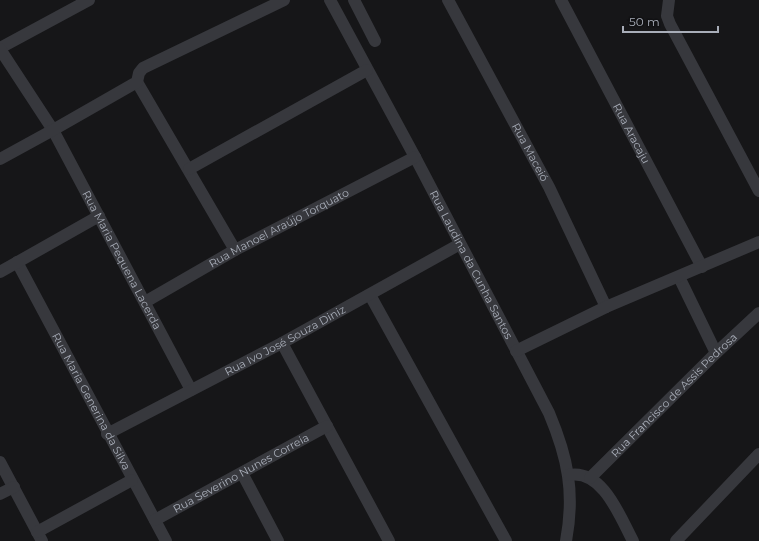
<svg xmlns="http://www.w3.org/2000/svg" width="759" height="541" viewBox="0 0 759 541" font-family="Montserrat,sans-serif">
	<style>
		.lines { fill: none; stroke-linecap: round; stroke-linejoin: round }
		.minor { stroke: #37383d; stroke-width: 12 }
		.labels { text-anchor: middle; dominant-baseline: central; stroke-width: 4; stroke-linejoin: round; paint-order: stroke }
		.street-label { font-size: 11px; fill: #a8adb8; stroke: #111113 }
	</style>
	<rect width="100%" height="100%" fill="#161618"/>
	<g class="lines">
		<!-- minor -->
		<g class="minor">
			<path id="s1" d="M330 0 415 157 549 413C568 458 575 493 566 541"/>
			<path d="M354 0 375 41"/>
			<path id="s2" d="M448 0 549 187 606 307"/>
			<path id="s3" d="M561 0 702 267"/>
			<path d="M669 0 667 16 670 24 759 191"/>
			<path d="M0 48 89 0"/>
			<path id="s4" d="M0 49 53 130 191 390"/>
			<path d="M137 82 235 250"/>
			<path d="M0 159 53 130 137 82 139 73 143 68 284 0"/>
			<path d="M189 169 367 70"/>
			<path id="s5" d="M17 262 166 541"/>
			<path d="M0 272 99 216"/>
			<path d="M679 277 716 353"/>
			<path d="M370 295 506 541"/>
			<path id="s6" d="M145 302 235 250 415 157"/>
			<path d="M282 343 389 541"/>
			<path d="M516 351 606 307 759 242"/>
			<path id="s7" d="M107 434 282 343 460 244"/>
			<path d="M0 462 42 541"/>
			<path d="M242 473 278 541"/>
			<path d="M569 475C603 469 620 517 633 541"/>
			<path id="s8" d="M590 478 716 353 759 313"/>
			<path d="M0 494 14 487"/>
			<path id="s9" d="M155 520 327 426"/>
			<path d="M37 532 132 480"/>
			<path d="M676 541 759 454"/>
		</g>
	</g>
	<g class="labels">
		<!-- street labels -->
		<g class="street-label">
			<text stroke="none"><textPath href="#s3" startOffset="151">Rua Aracaju</textPath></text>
			<text stroke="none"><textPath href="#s2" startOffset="173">Rua Maceió</textPath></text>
			<text stroke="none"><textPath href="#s6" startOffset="153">Rua Manoel Araújo Torquato</textPath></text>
			<text stroke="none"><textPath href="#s4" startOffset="244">Rua Maria Pequena Lacerda</textPath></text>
			<text stroke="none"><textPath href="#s1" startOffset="300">Rua Laudina da Cunha Santos</textPath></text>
			<text stroke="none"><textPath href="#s7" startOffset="201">Rua Ivo José Souza Diniz</textPath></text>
			<text stroke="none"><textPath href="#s8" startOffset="118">Rua Francisco de Assis Pedrosa</textPath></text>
			<text stroke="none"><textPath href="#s5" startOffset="158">Rua Maria Generina da Silva</textPath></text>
			<text stroke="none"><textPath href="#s9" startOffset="98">Rua Severino Nunes Correia</textPath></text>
		</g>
	</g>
	<!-- scale -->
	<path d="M623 26v6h95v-6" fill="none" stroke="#a8adb8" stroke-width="2"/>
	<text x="629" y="26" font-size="12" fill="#a8adb8" stroke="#111113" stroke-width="3" paint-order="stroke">50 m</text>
</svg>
